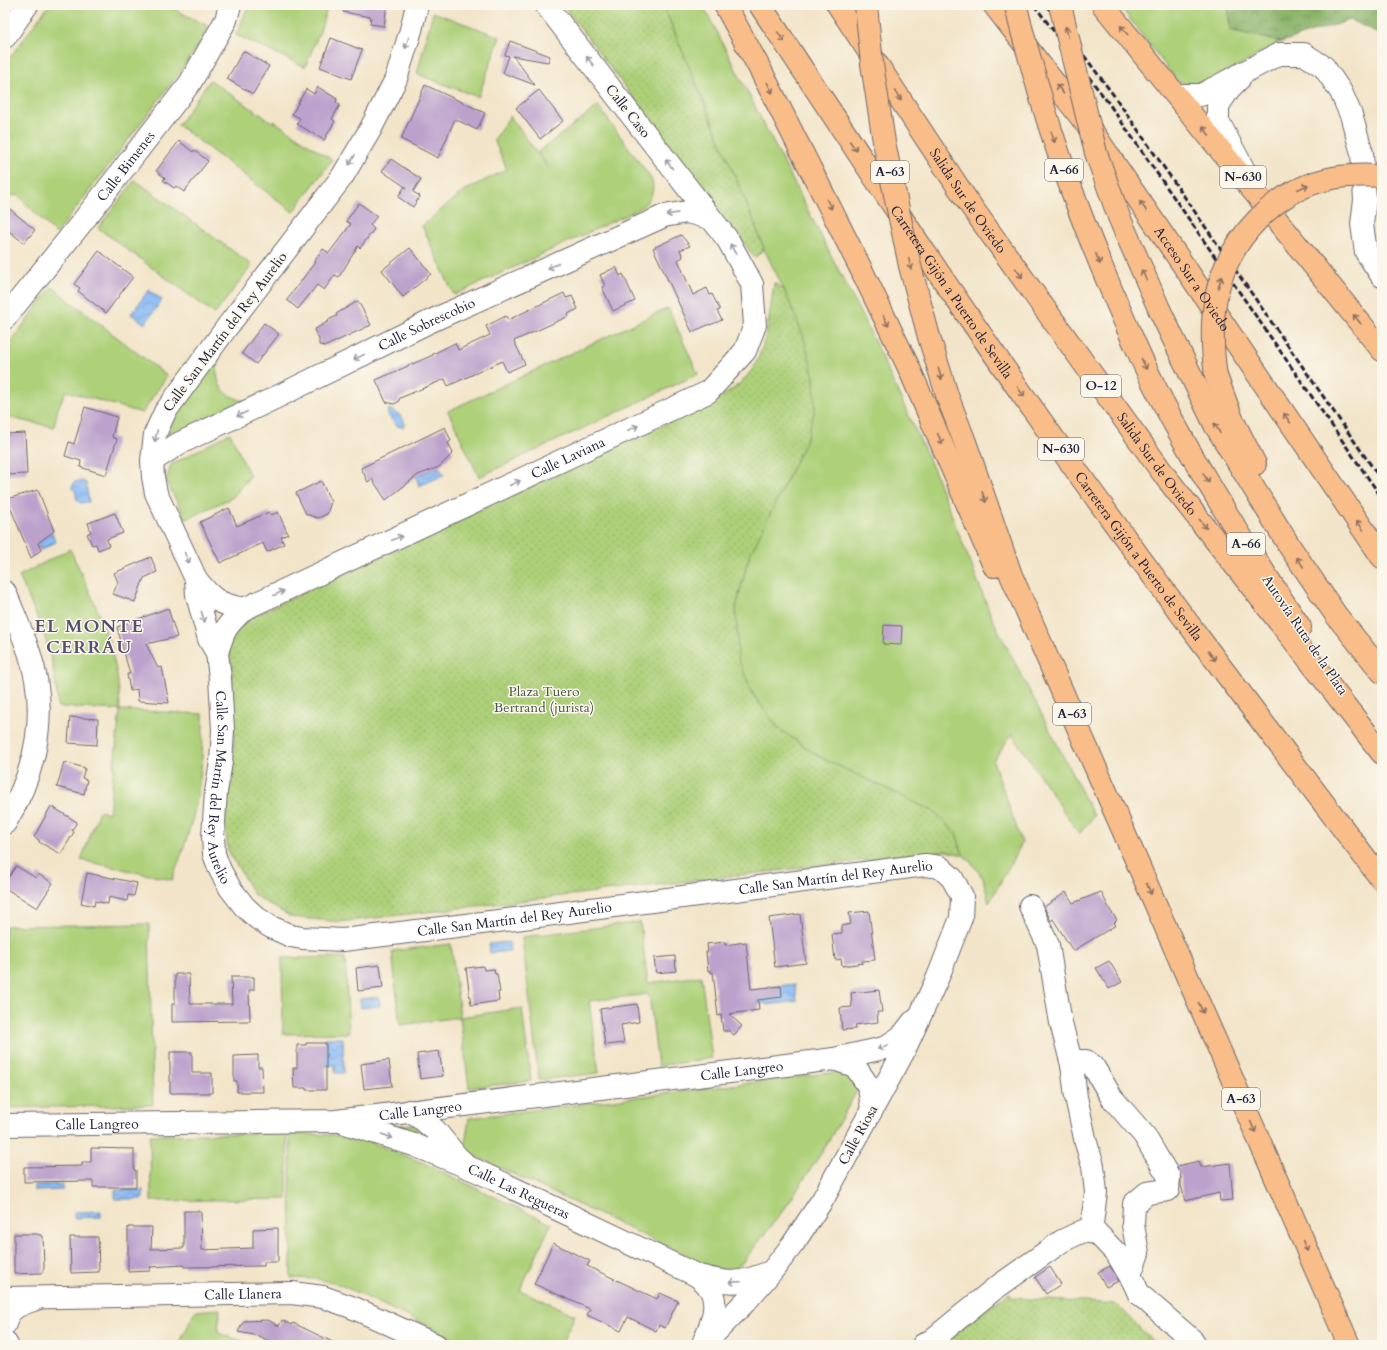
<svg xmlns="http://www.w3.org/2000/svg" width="1387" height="1350" viewBox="0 0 1387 1350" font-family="Cardo,serif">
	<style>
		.grass { fill: #add079; stroke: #68795a }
		.forest { fill: url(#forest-crowns); stroke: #566a52 }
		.park { fill: url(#park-dots); stroke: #68795a }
		.water { fill: url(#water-waves); stroke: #556e98 }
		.building { fill: #bba1cc }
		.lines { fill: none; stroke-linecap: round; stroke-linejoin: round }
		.minor-casing { stroke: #6b666c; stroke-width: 24 }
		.highway-casing { stroke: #6b666c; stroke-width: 24 }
		.minor { stroke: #fff; stroke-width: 22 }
		.highway { stroke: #f8bd89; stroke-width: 22 }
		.rail { stroke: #22223b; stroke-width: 3; stroke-dasharray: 6 3; stroke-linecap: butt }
		.highway-bridge-casing { stroke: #6b666c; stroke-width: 24; stroke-linecap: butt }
		.highway-bridge { stroke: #f8bd89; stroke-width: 22 }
		.oneway { stroke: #8d7062 }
		.oneway2 { stroke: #9c9ca7 }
		.labels { text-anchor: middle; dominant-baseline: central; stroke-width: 3; stroke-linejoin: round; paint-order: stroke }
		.shield { fill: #fbf7ec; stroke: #636270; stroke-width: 1 }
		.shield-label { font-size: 13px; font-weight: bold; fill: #22223b }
		.street-label { font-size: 14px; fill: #22223b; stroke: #fbf7ec }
		.park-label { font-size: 14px; fill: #4c564e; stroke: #fbf7ec }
		.district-label { font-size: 18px; font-weight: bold; letter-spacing: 1px; fill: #584e6e; stroke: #fbf7ec }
	</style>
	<defs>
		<pattern id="forest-crowns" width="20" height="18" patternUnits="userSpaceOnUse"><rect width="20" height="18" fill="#8ab269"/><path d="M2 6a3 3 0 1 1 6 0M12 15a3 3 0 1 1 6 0" fill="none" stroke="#709058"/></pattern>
		<pattern id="park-dots" width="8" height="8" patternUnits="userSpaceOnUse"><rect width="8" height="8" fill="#add079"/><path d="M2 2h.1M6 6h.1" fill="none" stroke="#95b26a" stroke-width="1.8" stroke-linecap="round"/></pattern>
		<pattern id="water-waves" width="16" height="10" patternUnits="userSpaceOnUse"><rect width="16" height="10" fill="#88baf5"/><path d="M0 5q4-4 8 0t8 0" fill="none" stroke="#6f97c8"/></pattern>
	</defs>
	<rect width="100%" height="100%" fill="#fbf7ec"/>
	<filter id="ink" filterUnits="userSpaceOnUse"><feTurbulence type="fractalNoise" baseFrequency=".025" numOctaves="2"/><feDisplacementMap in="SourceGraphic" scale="8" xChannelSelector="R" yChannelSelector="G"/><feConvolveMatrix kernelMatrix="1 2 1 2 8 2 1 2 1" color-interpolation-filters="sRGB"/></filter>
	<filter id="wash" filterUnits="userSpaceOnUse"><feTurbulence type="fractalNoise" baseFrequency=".012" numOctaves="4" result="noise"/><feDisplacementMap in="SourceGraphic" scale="16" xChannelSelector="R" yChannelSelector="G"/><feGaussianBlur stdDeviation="0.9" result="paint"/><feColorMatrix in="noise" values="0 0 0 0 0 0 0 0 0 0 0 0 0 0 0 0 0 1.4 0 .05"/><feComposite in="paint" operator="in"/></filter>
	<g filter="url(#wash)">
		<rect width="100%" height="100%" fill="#f2e4c8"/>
		<!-- grass -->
		<path class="grass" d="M49 5H165L208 26 203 38 180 72 56 234 18 195 5 197V64Z
			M249 5H328L320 31 305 67 236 35Z
			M663 5H703L867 326 934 470 992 618 1094 816 1079 834 1012 734 993 761 1022 843 989 903 983 878 971 862 963 855 956 833 933 811 820 757 779 729 754 696 737 659 736 608 748 559 765 522 784 289 764 249 753 219Z
			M1119 5H1228L1230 30 1281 42 1204 85 1190 87 1176 79Z
			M433 12 500 37 478 97 417 74Z
			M210 80 273 123 274 121 332 160 293 212 178 125Z
			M598 106 651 178C656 192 650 201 639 209L454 295 422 226 464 191 507 169 494 140 510 116 548 168 538 152Z
			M135 180 252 265 215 314 98 228Z
			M52 287 167 376 142 413 66 391 58 408 54 427 5 417V352L10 343Z
			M668 308 698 374 479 477 448 411Z
			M219 355C214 380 218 395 245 401L170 436 167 431 168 425Z
			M230 433 250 476 233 497 186 519 166 481 171 465Z
			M70 549C95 604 119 648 120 710L203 714C203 744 202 774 196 803 191 830 181 855 172 880L81 860 99 811 109 813 120 710 58 707C57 692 55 678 52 663 46 633 31 604 19 576Z
			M640 922 648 983 701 976 712 1058 658 1066 649 994 589 1001 599 1073 539 1080 522 937Z
			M149 924 153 1105 5 1108V926Z
			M451 944 460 1017 522 1008 531 1081 469 1088 460 1017 400 1025 392 951Z
			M345 957 349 1033 283 1034 282 958Z
			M845 1071 858 1089 824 1149 785 1208 743 1262C734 1270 727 1271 715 1269L464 1151 469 1118Z
			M413 1124 438 1145 383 1127Z
			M287 1133V1199L151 1201 150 1135Z
			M290 1134 333 1135 366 1140 428 1165 551 1224 520 1290 575 1315 561 1345H468L343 1286 318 1279 291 1278Z
			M220 1309 218 1333 253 1345H179L195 1311Z"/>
		<!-- forest -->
		<path class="forest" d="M1228 5H1382V35L1350 20 1281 42 1230 30Z"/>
		<!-- park -->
		<path class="park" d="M563 5H663L753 219 764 249 755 258Z
			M774 283 784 289 803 335 814 377 815 409 807 438 748 559 736 608 738 659 754 696 779 729 820 757 933 811 956 833 963 855 946 851 340 922 291 917 254 895 228 850 225 823 234 743 232 671 228 643 247 619 710 403C723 396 737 388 747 376 767 354 770 311 774 283Z
			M1009 1293 1013 1298 1117 1304 1156 1345H945L943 1344 967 1323Z"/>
		<!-- water -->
		<path class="water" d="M149 290 162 300 145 324 131 314Z
			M389 409C396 412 404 417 405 424L403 427 397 426 387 414 388 410Z
			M439 467 444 475 419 486 416 476Z
			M82 481 86 483 89 502 80 503 77 500 75 490 72 488 74 482Z
			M52 533 56 542 41 550 38 543Z
			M509 942 510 951 490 953 489 944Z
			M795 984 797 1001 767 1005 766 1003 758 1004V1000L770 998 768 987Z
			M379 997 380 1006 361 1008 360 999Z
			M325 1038H343L344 1073H335V1065L326 1066Z
			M63 1184V1190L34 1191V1185Z
			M115 1190H143V1199H115Z
			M101 1211V1217L74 1218V1212Z"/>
		<g id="blocks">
			<!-- building -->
			<path class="building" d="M343 5H387L384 26 370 24 371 17 343 12Z
				M331 38 362 50 351 79 320 67Z
				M510 41 550 56 548 62 513 56 535 85 503 73 509 56 505 55Z
				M243 51 269 66 253 94 227 79Z
				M425 85 485 113 477 130 455 119 438 158 401 139Z
				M318 87 337 99 336 102 340 105 332 119 335 121 324 140 297 124 300 118 292 114 306 89 314 94Z
				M539 90 563 121 540 139 516 108Z
				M179 141 193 152 194 150 208 161 184 192 176 186 174 188 163 180 165 178 156 171Z
				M391 159 421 179 413 192 420 196 413 207 398 197 405 186 407 188 382 171Z
				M359 203 377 216 370 225 374 229 360 248 358 246 339 277 335 275 324 290 317 285 298 309 287 300 315 262H314L323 249 329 253 351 224 346 221Z
				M5 205 35 230 24 243 5 228Z
				M681 235 690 246 680 250 683 257 678 260 693 295 707 288 710 295 712 294 720 310 717 311 722 320 710 325V324L692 332 653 248Z
				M410 248 431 274 403 297 382 270Z
				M99 251 133 277 106 313 78 291 80 288 74 284Z
				M616 267 620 276 623 274 635 301 613 311 602 287 605 286 600 275Z
				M564 293 566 298 572 296 578 309 568 314 569 316 514 341 525 364 507 372 502 361 448 386 445 379 400 398 398 402 394 404 386 402 376 380 433 355V354L455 343 458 350 490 335 486 326 506 316 508 320Z
				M358 301 371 325 326 346 319 345V339L314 330 329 321 328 320 337 316 336 314Z
				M264 323 279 334 256 364 242 353Z
				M85 407 117 417 112 437 117 439 106 475 80 467 81 461 65 456 69 442 74 444Z
				M445 427 451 441 448 443 453 453 439 467 418 475 386 500 372 479 368 482 361 468Z
				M25 433 27 474 5 475V434Z
				M321 481 331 502 327 514 318 518 306 514 296 493Z
				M38 490 54 531 38 543 41 550 31 558 7 499Z
				M229 508 237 526 269 512 271 515 278 512 288 534 281 537 284 544 267 552 263 543 220 563 200 522Z
				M115 513 123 533 107 539 109 546 98 550 96 544 92 545 87 534 91 532 88 523Z
				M151 557 157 572 144 578 135 602 113 594 118 582 114 573Z
				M168 608 177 637 146 644 158 668 162 667 169 703 138 701 137 689 130 691 127 674H130L117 627Z
				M884 625 902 626 901 645 883 644Z
				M70 717 98 719 97 745 68 743Z
				M64 762 85 768 82 778 87 780 84 794 57 787Z
				M51 806 77 822 72 830 74 832 61 854 39 842V840L34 837Z
				M16 866 36 878 38 874 53 883 37 908 5 888V883Z
				M87 873 137 883 134 896 128 895 127 901 109 897 108 904 95 901 94 906 81 903Z
				M1066 892 1073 903 1101 892 1110 910 1117 920 1114 923 1116 925 1073 951 1053 919 1051 921 1044 907Z
				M869 911 875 960 862 961 863 963 842 966 841 959 835 960 832 934 842 933V926L851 924 849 913Z
				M800 914 806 963 775 967 769 918Z
				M725 942V945L746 942 751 989 781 986 782 997 758 1000 759 1010 729 1014 742 1026 734 1035 729 1031H723L721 1015 718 1016 713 972 711 973V970L708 971 706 952H708L707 944Z
				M675 956 676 971 656 973 654 958Z
				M1109 961 1122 982 1109 989 1096 968Z
				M380 965 383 988 358 991 356 968Z
				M483 966 484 970 494 969 495 974H497L500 992H498L499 1001 471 1005 466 968Z
				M175 974H189L190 1004H232L231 977H254V990H249L250 1021 172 1022V1004H175Z
				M879 990 882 1012H877L878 1022 855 1025 856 1029 842 1030 840 1008 852 1007 851 993Z
				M637 1004 639 1022 621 1025 624 1043 605 1045 600 1009Z
				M306 1043H326V1090H306V1088H294L293 1068H297V1045H306Z
				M439 1051 443 1076 420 1079 417 1054Z
				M170 1052H192V1073H212V1093H170Z
				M258 1055V1067H262L263 1092H237V1081H234V1056Z
				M389 1060 392 1086 364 1089 361 1064Z
				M91 1148 134 1149V1170H136V1187H93V1181L24 1182V1167L82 1166V1162H91Z
				M1199 1161 1201 1167 1230 1163 1233 1200 1220 1201 1219 1193 1185 1201 1181 1185V1178L1177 1166Z
				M184 1211H201L202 1250 253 1248V1229L278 1228V1262H264V1266L184 1267V1265L150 1267V1271L128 1272V1227H152L151 1249 184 1248Z
				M14 1234H37L43 1236 44 1268 42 1273 14 1274Z
				M70 1237H98L99 1272 71 1273Z
				M553 1243 590 1261 587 1266 657 1299 660 1293 678 1301 665 1328 659 1325 656 1331 628 1317 621 1331 587 1315 590 1309 534 1284Z
				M1110 1266 1119 1281 1106 1287 1098 1272Z
				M1050 1267 1061 1284 1046 1294 1035 1277Z
				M268 1320 279 1326 282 1320 292 1325 293 1323 339 1345H278L259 1336 238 1332 244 1321Z"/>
		</g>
	</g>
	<g filter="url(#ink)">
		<use href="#blocks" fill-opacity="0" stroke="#6b666c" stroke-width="1"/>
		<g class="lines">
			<defs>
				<g id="minor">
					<path id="s1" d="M417 5 411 30 396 79 370 130 342 177 227 327 165 412 155 434 152 461 153 477 156 493 196 579 197 595 209 639 217 653 220 678 223 730 221 762 216 792 213 836 214 854 220 870 230 888 244 906 257 918 271 927 291 936 302 938 343 940 515 919 925 865 940 867 952 878 962 896 961 918 938 977 903 1053 823 1199 793 1244 772 1271 747 1300 703 1345"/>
					<path d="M5 37 27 5"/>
					<path d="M1239 79 1229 89 1218 106V121L1245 172"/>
					<path d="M1177 95H1201L1279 54H1304L1324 67 1341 92 1351 115 1362 153 1365 200 1362 224 1366 252 1382 276"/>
					<path id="s2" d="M5 318 83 221 190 83 226 20 230 5"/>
					<path id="s3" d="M152 461 178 444 279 396 431 321 664 216 687 212 710 218"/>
					<path d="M196 579C212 600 219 604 244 609"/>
					<path d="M5 592C13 612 22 632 29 652 49 711 37 771 5 823"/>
					<path id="s4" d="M217 653C224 629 226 626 244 609L708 392 745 351 755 325 752 284 728 240 546 5"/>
					<path d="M1030 906 1048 945 1061 1023 1072 1065 1076 1097 1086 1143 1093 1166 1096 1192 1091 1232"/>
					<path d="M834 1059 855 1066 869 1087 872 1110"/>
					<path d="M1072 1065 1078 1061H1086L1093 1066 1112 1098 1144 1135 1169 1177 1168 1190 1147 1193 1134 1204 1133 1225 1138 1253 1130 1275"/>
					<path d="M409 1111 423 1120 435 1130 458 1158 462 1161"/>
					<path id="s5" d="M345 1123 414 1145 477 1171 696 1275C729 1284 738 1285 770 1272"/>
					<path id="s6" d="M5 1125 336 1121 834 1059 884 1048 902 1036 913 1022"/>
					<path d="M696 1275C700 1278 705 1282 708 1286 721 1302 711 1325 704 1341"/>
					<path id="s7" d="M5 1298 292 1293 323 1297 354 1308 436 1345"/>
					<path d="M5 1324C8 1307 22 1304 36 1299"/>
					<path d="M5 1342 7 1345"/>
					<path d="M923 1345 932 1340 993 1290 1062 1241 1083 1231 1097 1233 1117 1254 1133 1281 1139 1294 1191 1339 1195 1345"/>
				</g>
				<g id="highway">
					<path d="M725 5 760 69 861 269 909 368 994 566"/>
					<path id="s8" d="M760 5C860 156 960 308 1066 456 1168 599 1275 739 1382 880"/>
					<path id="s9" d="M838 5 968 202 1165 476 1382 753"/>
					<path id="s10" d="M994 5 1094 134 1382 557"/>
					<path d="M1103 5 1382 350"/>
					<path d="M1160 311 1215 425 1290 547 1336 615 1382 672"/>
					<path d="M1128 329C1137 348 1145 368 1155 387 1197 470 1248 549 1300 627"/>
					<path d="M929 337 948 398 965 442 1011 575 1349 1345"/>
					<path d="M1216 376 1232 419 1255 464"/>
				</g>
			</defs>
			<!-- minor casing -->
			<use href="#minor" class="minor-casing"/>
			<!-- highway casing -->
			<use href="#highway" class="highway-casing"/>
			<!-- minor -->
			<use href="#minor" class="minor"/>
			<!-- highway -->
			<use href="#highway" class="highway"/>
			<!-- rail -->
			<path class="rail" d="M1034 5 1107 101 1382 498
				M1046 5 1115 97 1382 481"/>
			<defs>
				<path id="highway-bridge" d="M866 5 872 64 884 142 910 266 929 337
					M1016 5C1020 27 1027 48 1033 70 1057 159 1091 244 1128 329
					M1060 5 1096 153 1119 217 1160 311
					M1216 376C1212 349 1211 324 1216 297 1228 239 1275 189 1333 178 1349 175 1366 175 1382 176"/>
			</defs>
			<!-- highway-bridge casing -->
			<use href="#highway-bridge" class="highway-bridge-casing"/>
			<!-- highway-bridge -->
			<use href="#highway-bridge" class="highway-bridge"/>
		</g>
		<!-- one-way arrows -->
		<defs><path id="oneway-shaft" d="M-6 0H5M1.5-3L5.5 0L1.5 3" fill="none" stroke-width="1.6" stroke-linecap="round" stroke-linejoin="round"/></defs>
		<g class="oneway">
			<use href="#oneway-shaft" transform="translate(1124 30) rotate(-129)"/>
			<use href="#oneway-shaft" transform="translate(1067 32) rotate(-104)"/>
			<use href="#oneway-shaft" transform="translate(781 37) rotate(56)"/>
			<use href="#oneway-shaft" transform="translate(770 88) rotate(63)"/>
			<use href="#oneway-shaft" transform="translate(1060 89) rotate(-127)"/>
			<use href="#oneway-shaft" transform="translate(898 96) rotate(57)"/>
			<use href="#oneway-shaft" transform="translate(1206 131) rotate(-128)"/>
			<use href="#oneway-shaft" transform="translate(1053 137) rotate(72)"/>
			<use href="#oneway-shaft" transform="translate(853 146) rotate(56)"/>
			<use href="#oneway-shaft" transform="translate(1303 187) rotate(-24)"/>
			<use href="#oneway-shaft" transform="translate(829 204) rotate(63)"/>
			<use href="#oneway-shaft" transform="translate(1143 206) rotate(-124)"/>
			<use href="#oneway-shaft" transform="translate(1098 259) rotate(67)"/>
			<use href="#oneway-shaft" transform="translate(910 264) rotate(77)"/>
			<use href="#oneway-shaft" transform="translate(1019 273) rotate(54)"/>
			<use href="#oneway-shaft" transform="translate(1144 275) rotate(-114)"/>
			<use href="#oneway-shaft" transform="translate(1220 282) rotate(-74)"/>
			<use href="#oneway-shaft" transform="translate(1357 319) rotate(-129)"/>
			<use href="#oneway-shaft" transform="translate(886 321) rotate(64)"/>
			<use href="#oneway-shaft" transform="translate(1144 364) rotate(65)"/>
			<use href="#oneway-shaft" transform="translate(940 374) rotate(73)"/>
			<use href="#oneway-shaft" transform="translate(1021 392) rotate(55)"/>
			<use href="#oneway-shaft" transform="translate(1287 418) rotate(-124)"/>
			<use href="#oneway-shaft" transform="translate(1217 428) rotate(-120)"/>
			<use href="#oneway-shaft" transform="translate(940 439) rotate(67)"/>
			<use href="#oneway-shaft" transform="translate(1206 478) rotate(59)"/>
			<use href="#oneway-shaft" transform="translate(984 497) rotate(71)"/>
			<use href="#oneway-shaft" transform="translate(1203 524) rotate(52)"/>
			<use href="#oneway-shaft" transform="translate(1360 525) rotate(-124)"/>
			<use href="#oneway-shaft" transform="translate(1300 562) rotate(-124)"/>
			<use href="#oneway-shaft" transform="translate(1212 656) rotate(54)"/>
			<use href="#oneway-shaft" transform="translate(1149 889) rotate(66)"/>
			<use href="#oneway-shaft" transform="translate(1201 1008) rotate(66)"/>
			<use href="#oneway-shaft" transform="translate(1253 1127) rotate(66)"/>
			<use href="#oneway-shaft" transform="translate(1305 1246) rotate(66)"/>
		</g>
		<g class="oneway2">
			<use href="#oneway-shaft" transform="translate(407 43) rotate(108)"/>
			<use href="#oneway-shaft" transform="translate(590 61) rotate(-128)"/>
			<use href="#oneway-shaft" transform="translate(352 160) rotate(121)"/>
			<use href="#oneway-shaft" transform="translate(669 164) rotate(-128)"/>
			<use href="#oneway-shaft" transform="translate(672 214) rotate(170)"/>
			<use href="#oneway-shaft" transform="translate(733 249) rotate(-118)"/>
			<use href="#oneway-shaft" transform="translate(553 266) rotate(156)"/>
			<use href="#oneway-shaft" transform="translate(359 357) rotate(154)"/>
			<use href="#oneway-shaft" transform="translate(242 414) rotate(155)"/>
			<use href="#oneway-shaft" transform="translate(633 428) rotate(-25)"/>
			<use href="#oneway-shaft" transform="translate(156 436) rotate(103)"/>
			<use href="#oneway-shaft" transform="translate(515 483) rotate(-25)"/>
			<use href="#oneway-shaft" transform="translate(397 538) rotate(-25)"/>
			<use href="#oneway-shaft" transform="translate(187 558) rotate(66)"/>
			<use href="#oneway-shaft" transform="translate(279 593) rotate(-25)"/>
			<use href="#oneway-shaft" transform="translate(203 617) rotate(74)"/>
			<use href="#oneway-shaft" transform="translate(883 1047) rotate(158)"/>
			<use href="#oneway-shaft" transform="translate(387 1136) rotate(19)"/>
			<use href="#oneway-shaft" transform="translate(735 1282) rotate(178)"/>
		</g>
	</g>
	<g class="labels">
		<!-- shield labels -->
		<g class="shield">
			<rect x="1045" y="159" width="38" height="22" rx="3"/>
			<rect x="871" y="161" width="38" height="22" rx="3"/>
			<rect x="1220" y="166" width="46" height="22" rx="3"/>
			<rect x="1081" y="375" width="40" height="22" rx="3"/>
			<rect x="1038" y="438" width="46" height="22" rx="3"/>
			<rect x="1227" y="533" width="38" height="22" rx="3"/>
			<rect x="1053" y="703" width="38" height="22" rx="3"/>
			<rect x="1222" y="1088" width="38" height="22" rx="3"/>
		</g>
		<g class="shield-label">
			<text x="1064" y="170">A-66</text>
			<text x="890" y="172">A-63</text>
			<text x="1243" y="177">N-630</text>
			<text x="1101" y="386">O-12</text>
			<text x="1061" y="449">N-630</text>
			<text x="1246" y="544">A-66</text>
			<text x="1072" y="714">A-63</text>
			<text x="1241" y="1099">A-63</text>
		</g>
		<!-- street labels -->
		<g class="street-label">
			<text transform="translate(628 111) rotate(52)">Calle Caso</text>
			<text stroke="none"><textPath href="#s2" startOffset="194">Calle Bimenes</textPath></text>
			<text stroke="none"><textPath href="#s9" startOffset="235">Salida Sur de Oviedo</textPath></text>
			<text stroke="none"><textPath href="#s10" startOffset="338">Acceso Sur a Oviedo</textPath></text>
			<text stroke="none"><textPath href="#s8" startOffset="345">Carretera Gijón a Puerto de Sevilla</textPath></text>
			<text stroke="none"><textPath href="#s3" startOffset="307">Calle Sobrescobio</textPath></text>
			<text transform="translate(225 332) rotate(-53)">Calle San Martín del Rey Aurelio</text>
			<text stroke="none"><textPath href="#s4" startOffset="410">Calle Laviana</textPath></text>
			<text stroke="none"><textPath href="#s9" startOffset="559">Salida Sur de Oviedo</textPath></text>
			<text stroke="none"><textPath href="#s8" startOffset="669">Carretera Gijón a Puerto de Sevilla</textPath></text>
			<text transform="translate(1305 635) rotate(56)">Autovía Ruta de la Plata</text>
			<text stroke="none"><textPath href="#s1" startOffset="875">Calle San Martín del Rey Aurelio</textPath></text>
			<text stroke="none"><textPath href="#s1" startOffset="1607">Calle San Martín del Rey Aurelio</textPath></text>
			<text stroke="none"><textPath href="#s1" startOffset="1283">Calle San Martín del Rey Aurelio</textPath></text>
			<text stroke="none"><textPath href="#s6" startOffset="740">Calle Langreo</textPath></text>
			<text stroke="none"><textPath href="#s6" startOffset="416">Calle Langreo</textPath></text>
			<text stroke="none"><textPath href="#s6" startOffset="92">Calle Langreo</textPath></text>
			<text transform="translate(858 1135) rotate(-61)">Calle Riosa</text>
			<text stroke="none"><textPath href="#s5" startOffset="187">Calle Las Regueras</textPath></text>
			<text stroke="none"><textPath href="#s7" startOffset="238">Calle Llanera</textPath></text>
		</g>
		<!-- park labels -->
		<g class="park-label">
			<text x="544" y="691">Plaza Tuero<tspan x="544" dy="16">Bertrand (jurista)</tspan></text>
		</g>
		<!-- district labels -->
		<g class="district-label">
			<text x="89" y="626">EL MONTE<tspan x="89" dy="21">CERRÁU</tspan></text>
		</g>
	</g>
	<!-- margin -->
	<rect width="1387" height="1350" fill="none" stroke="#fbf7ec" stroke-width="20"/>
</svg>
